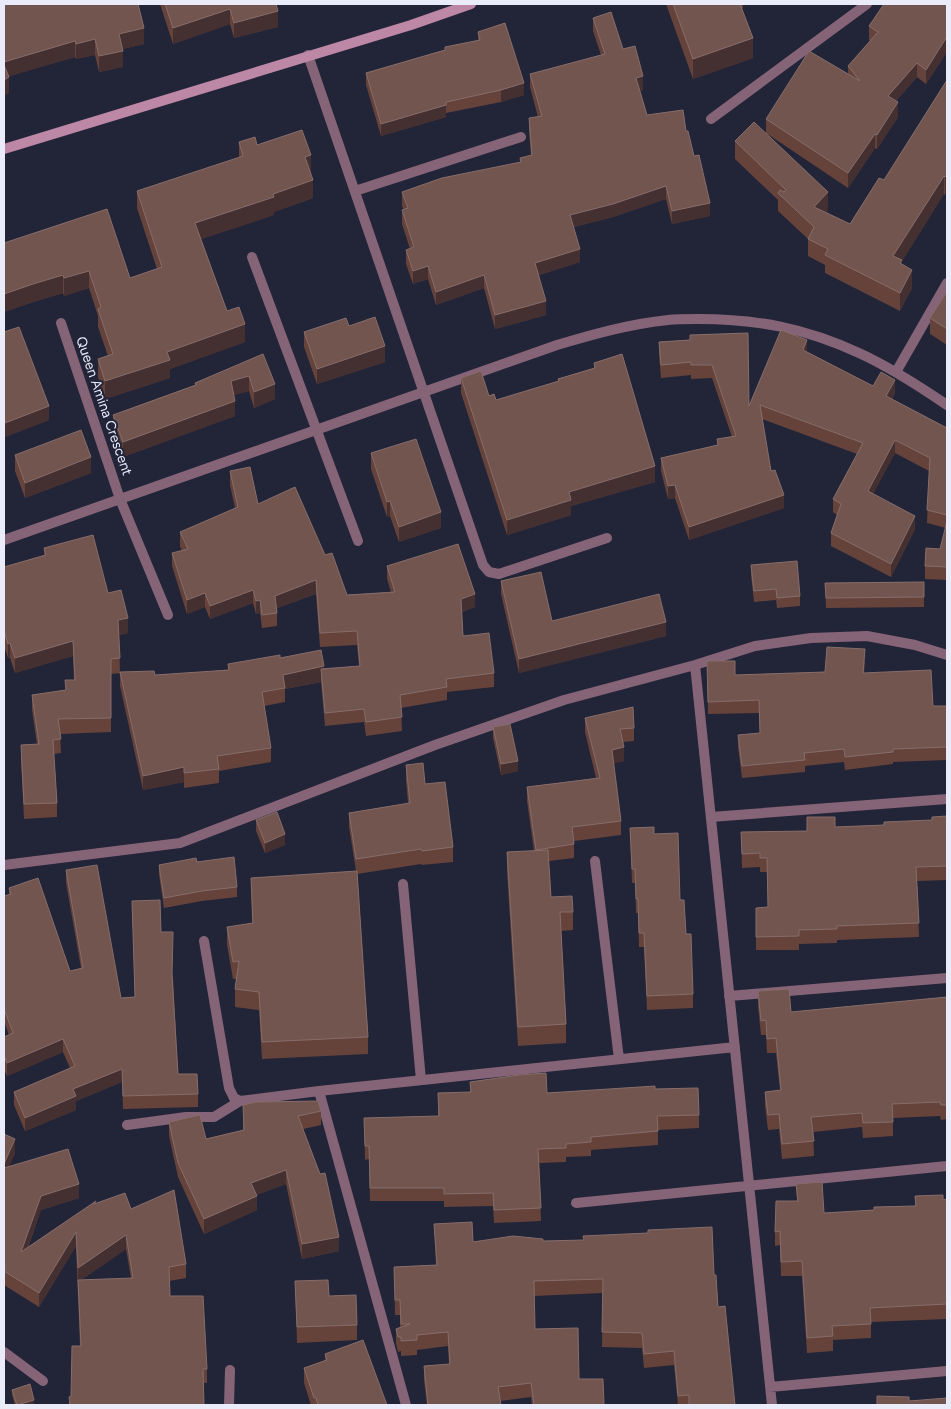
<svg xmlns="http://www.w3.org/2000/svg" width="951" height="1409" viewBox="0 0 951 1409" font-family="Figtree,sans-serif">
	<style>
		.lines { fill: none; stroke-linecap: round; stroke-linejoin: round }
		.street { stroke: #866477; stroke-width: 10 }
		.secondary { stroke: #bd87a6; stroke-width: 10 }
		.wall { fill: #65433b; fill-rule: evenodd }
		.shaded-wall { fill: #442f31 }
		.building { fill: #735550; stroke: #866d6a }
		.labels { text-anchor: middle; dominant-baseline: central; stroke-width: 4; stroke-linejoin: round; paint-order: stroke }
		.street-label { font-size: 14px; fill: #eaecfa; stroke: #222438 }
	</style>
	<rect width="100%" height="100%" fill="#222438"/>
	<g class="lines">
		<!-- street -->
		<path class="street" d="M308 55 483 565 489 572 499 574 607 538
			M711 119 867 4
			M355 191 521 137
			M252 257 358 541
			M61 323 120 499 168 615
			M896 372 947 283
			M4 540 557 345C594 334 630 324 668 320 677 319 688 319 698 319 757 319 805 328 859 353 890 367 919 386 947 405
			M695 665 772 1405
			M711 817 947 799
			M595 861 619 1059
			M4 865 180 843 435 745 564 700 695 665 755 646 811 638 867 636 915 645 947 655
			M403 884 421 1080
			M204 941 229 1088 234 1098 240 1101 319 1091 735 1047
			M729 996 947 978
			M319 1091 406 1405
			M127 1125 186 1117H214L240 1101
			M576 1203 947 1166
			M4 1352 43 1381
			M770 1387 947 1371
			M229 1405 230 1370"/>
		<!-- secondary -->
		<path class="secondary" d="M4 149 411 25 471 4"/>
	</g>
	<!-- wall -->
	<path class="wall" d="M4 4 144 44 122 49 123 67 99 72 95 55 76 59 75 57 9 76V93Z
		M160 4H276L278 27 234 38 230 24 173 44Z
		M666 4H743V8H742L753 58 693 79Z
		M593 18 623 49 643 90 640 91 647 115 686 131 694 156 710 216 672 224 666 199 613 217 574 227 580 262 539 275 546 315 495 329 484 288 436 305 428 279 413 284 406 264V250L410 249 402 224V210H404L402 206V192L520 162V158L531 156 529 131V118L538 117 530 87V74L601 55 593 31Z
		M869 26 943 58 926 84 917 77 896 101 898 117 877 149 875 148 848 188 766 133V119L848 74V66L870 41 869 40Z
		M478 32 524 95 501 102 446 113V117L381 136 366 85V73L445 50V47L478 41Z
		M947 80 945 195 944 194 902 261V264L912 288 900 311 825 273V265L808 256V239L778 211V200L735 159V141L828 210 826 212 850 224 884 180Z
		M239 142 257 145 311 173 313 198 274 212V215L201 239 227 311 245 342 170 369V378L105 399 98 377V359L108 356 98 327V316L89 288 64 296 63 293 33 302 4 312V243L130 278 157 269 137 208V191L239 158Z
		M947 294V345L930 334V318Z
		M349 326 385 362 317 384 304 347V332Z
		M4 332 49 420 5 437 4 433Z
		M690 340 749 406 807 352 873 386 895 393 892 399 947 428V580L925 579V566L940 549 946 528 927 523 929 471 895 453 873 494 915 529 891 577 831 546V533L837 515 833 512V499L857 454 762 419 771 471 784 508 689 540 675 498 668 499 661 471V458L717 445V439L732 437 712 378 691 379V375L661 378 659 355V342Z
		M263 354 275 399 254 408 249 391 234 395 235 416 123 457 113 430V415L195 385V383Z
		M947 355V374L946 373V357Z
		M594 363 655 482 571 506V515L507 535 461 393V378L496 400 558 381V379L594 368Z
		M371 453 441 528 399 542 390 516 387 517 371 469Z
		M15 455 91 473 25 498 15 471Z
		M230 471 258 504 325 555 347 595 391 592 387 579V566L475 607 462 612 463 636 494 673V687L447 692V700L401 708 402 731 366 736 364 722 325 726 321 682 285 689V702L264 706 271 748V762L219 771V783L184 788V782L143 790 120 686V672L155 675 228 670V664L280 658 324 669 359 666 357 645 320 647 316 594 277 608V626L262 628 260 613 256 614 253 603 210 619 205 607 187 614 172 566V553L182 551 180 546V532L235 508 230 485Z
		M44 548 108 593 128 633 119 635 120 673 111 674V732L60 734 61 753 54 754 57 803V817L24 819 21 760V745L37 744 32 710V695L65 690 74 680 73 656 15 673 10 658H8L4 646V567L44 555Z
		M751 565 800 596V606L777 608 776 600 754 602 751 575Z
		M501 581 552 621 666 636 519 673 501 594Z
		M924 582V607L826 608 825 583Z
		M707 661 735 675 825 672 865 661 864 673 933 706H947V760L893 762V764L845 770 844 762 805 766V772L742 778 738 747V735L760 733 759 713 708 714Z
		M585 718 634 728V741L623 742 624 761 613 763 621 821V835L574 841V858L549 861 551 897 573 912V930L561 931 566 1024V1043L518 1046 507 871V852L534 851 527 801V787L596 778 585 732Z
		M493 727 518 771 501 775 493 738Z
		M406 765 425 784 453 847V862L422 865 421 864 357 874 368 1037V1054L262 1059 259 1010 235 1007V989L236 979H233L227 945V927L252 924 251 878 356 871 349 827V813L408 803 406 780Z
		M947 816V880L917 881 919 937 837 940V943L799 944V950H756V908L768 907 767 872H760V867L742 868 741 832 807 831 835 827 884 825 932 820Z
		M256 820 285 845 265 853 256 831Z
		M630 828 654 834 680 900 693 994V1008L647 1010 644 947H639L638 913H636L635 883H632Z
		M197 862 237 887V897L202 901 164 908 159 875V865Z
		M66 870 121 998 135 997 132 901 161 932 173 977 178 1074 198 1094V1107L123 1109 122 1082 76 1101V1110L25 1131 14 1105V1092L70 1068 63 1052 7 1076 4 1069V1037L9 1035 4 1022V896L9 895V888L70 971 81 968 66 883Z
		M758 991 791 1012 947 997V1119L941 1120 940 1116 893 1118V1136L863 1138 862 1127 813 1132 814 1156 782 1159 779 1129 768 1130 765 1106V1092L780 1090 776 1053H767L766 1035H761L758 1006Z
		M470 1082 547 1093 655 1089 699 1115V1128L658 1130V1145L591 1150V1156L566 1157V1162L539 1163 541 1221 494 1223 493 1206 444 1207V1201H370L369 1159 365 1160 364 1118 438 1116V1093L470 1092Z
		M243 1105 321 1111V1125L303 1129 339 1251 302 1259 286 1184 256 1195 257 1210 204 1234 178 1177 169 1136V1122L206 1139 243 1130Z
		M4 1134 15 1153 9 1166 79 1198 41 1210 28 1248 96 1204 131 1209 186 1264V1278L169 1281 170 1296 207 1369V1383H203L204 1405H69V1397L71 1396 80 1346 76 1246 39 1307 4 1285ZM126 1249 131 1278 81 1280Z
		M796 1184 824 1213 874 1210 915 1206V1196L943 1200 947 1199V1319L871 1322V1338L833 1340V1351L807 1353 802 1276H781L780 1245 775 1246V1232L797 1201Z
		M434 1224 473 1242 543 1241 714 1275 718 1307 735 1405H678L674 1365 644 1368 642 1348 602 1347 603 1293 534 1296 535 1329 579 1379 604 1405H532L531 1397 500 1401 501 1405H427L424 1380V1366L449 1364 448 1346 417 1350V1355L401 1356V1351L398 1352 396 1343V1329L400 1327V1315H395L394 1267 436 1265Z
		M295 1281 329 1296 357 1325V1340L297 1343Z
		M325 1354 387 1405H311L304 1383V1368L325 1360Z
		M12 1390 34 1405H15L12 1395Z"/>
	<!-- shaded-wall -->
	<path class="shaded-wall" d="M230 9V24L173 44V28Z
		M278 11V27L234 38V23Z
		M144 28V44L119 50V34Z
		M947 37V52L943 58 926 84V70L943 43Z
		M753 38V58L693 79V59Z
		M95 39V55L76 59V44Z
		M75 41V57L4 78V62Z
		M123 51V67L99 72V56Z
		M917 63V77L888 110V96Z
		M643 76V90L636 91V78Z
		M9 77V93L4 96V80Z
		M524 83V95L501 102V90Z
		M898 102V117L877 149V135Z
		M446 105V117L381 136V124Z
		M875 134V148L848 188V173Z
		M311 155V173L305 175V157Z
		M947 175V192L945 195V177Z
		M944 176V194L902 261V278L893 256Z
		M313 180V198L274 212V215L195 241V223Z
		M666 186V199L613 217 570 228V215Z
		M828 192V210L814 224V207Z
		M710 203V216L672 224V211Z
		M580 249V262L535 276V263Z
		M428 266V279L413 284V271Z
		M912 270V288L900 311V293Z
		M89 271V288L64 296V278Z
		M63 275V293L33 302 4 312V294L33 284Z
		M484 275V288L436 305V292Z
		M546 301V315L495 329V315Z
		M245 324V342L170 369V378L105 399V381L167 352Z
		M807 340V353L803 350Z
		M385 346V362L317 384V369Z
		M249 376V391L231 396V381Z
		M895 380V393L886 409V396Z
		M275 384V399L254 408V392Z
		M235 401V416L123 457V442Z
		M49 406V420L5 437V423Z
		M895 440V453L868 504V491Z
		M91 457V473L25 498V483Z
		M655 466V482L571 506V515L507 535V520L569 492Z
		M675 485V498L668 499V486Z
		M784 495V508L689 540V527Z
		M390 501V516L387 517V502Z
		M441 512V528L399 542V527Z
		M915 516V529L891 577V564Z
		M316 580V594L275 609V596Z
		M253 590V603L210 619V606Z
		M205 593V607L187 614V600Z
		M475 594V607L461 612V599Z
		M260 600V613L256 614V601Z
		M128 618V633L118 635V620Z
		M666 622V636L519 673V659Z
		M73 641V656L15 673V658Z
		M10 643V658H8V644Z
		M324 666V681L321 669V682L285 689 283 675Z
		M624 747V761L612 764V750Z
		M518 761V771L501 775V764Z
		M184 767V782L143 790V776Z
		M285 834V845L265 853V843Z
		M63 1039V1052L7 1076V1063Z
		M122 1069V1082L76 1101V1110L25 1131V1118L73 1089Z
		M15 1139V1153L4 1178V1164Z
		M286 1170V1184L251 1197V1183Z
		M79 1184V1198L41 1210 21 1266V1252L41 1196Z
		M257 1196V1210L204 1234V1219Z
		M76 1232V1246L39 1307V1293Z
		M126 1235V1249L78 1282V1268Z
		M339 1237V1251L302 1259V1244Z
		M34 1400V1405H18Z"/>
	<!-- building -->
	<path class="building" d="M4 4H138L144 28 119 34 123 51 99 56 95 39 76 44 75 41 4 62Z
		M165 4H276L278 11 234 23 230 9 173 28Z
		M673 4H740L753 38 693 59Z
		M884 4H947V37L943 43 926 70 917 63 888 96 898 102 877 135 875 134 848 173 766 119 809 51 860 81 848 66 878 32 869 26Z
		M611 12 623 49 635 46 643 76 636 78 647 115 683 110 686 131H688L694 156 699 155 710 203 672 211 666 186 613 204 570 215 580 249 535 263 546 301 495 315 484 275 436 292 428 266 413 271 406 250 414 247 402 210 408 208 402 192 442 178 521 162 520 158 532 155 529 118 542 116 530 74 605 54 593 18Z
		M505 23 524 83 501 90 446 102V105L381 124 366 73 445 50V47L480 40 478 32Z
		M4 65 9 77 4 80Z
		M947 80V175L945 177 944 176 893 256 902 260 900 263 912 270 900 293 825 255 828 249 808 239 814 227 778 193 780 190 784 192 786 190 735 141 754 122 828 192 814 207 850 224 879 178 884 180Z
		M302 130 311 155 305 157 313 180 273 194 274 197 195 223 227 311 239 307 245 324 167 352 170 360 105 381 98 359 113 354 98 309 101 307 89 271 64 278 63 275 33 284 4 294V243L107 209 130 278 162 267 137 191 243 156 239 142 255 137 257 145Z
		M946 293 947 294V329L930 318Z
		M375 317 385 346 317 369 304 332 346 318 349 326Z
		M19 327 49 406 5 423 4 418V332Z
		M781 330 807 340 803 350 873 386 881 372 895 380 886 396 947 428V515L927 510 930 458 895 440 868 491 915 516 891 564 831 533 841 504 833 499 863 443 760 405 771 471 775 470 784 495 689 527 675 485 668 486 661 458 718 445 717 439 736 436 712 365H691V362L661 365 659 342 690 340V335L748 333 749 406Z
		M263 354 275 384 254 392 249 376 231 381 235 401 123 442 113 415 196 385 195 383Z
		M622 354 655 466 569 492 571 500 507 520 461 378 481 371 489 396 494 394 496 400 559 381 558 379 595 368 594 363Z
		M81 430 91 457 25 483 15 455Z
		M416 439 441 512 399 527 390 501 387 502 371 453Z
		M250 467 258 504 295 487 325 555 332 553 347 595 395 592 387 566 458 544 475 594 461 599 463 636 489 633 494 673 446 679 447 687 400 695 402 717 366 722 364 709 325 713 321 669 360 666 357 631 320 633 316 580 275 596 277 613 262 615 260 600 256 601 253 590 210 606 205 593 187 600 172 553 188 549 180 532 238 507 230 471Z
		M947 521V567L925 566 926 548 940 549Z
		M93 535 108 593 121 590 128 618 118 620 120 658 111 659V718L58 719 61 739 53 740 57 803 24 804 21 745 39 744 32 695 66 690 65 680H75L73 641 15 658 10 643 8 644 4 631V567L46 555 44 548Z
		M797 561 800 596 777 598 776 589 754 591 751 565Z
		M541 572 552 621 659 594 666 622 519 659 501 581Z
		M924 582V597L826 598 825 583Z
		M827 647 865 649 863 673 931 670 933 706H947V747L893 749V752L845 757 844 749 804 753 805 760 742 766 738 735 760 733 759 700 708 702 707 661H735V675L825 672Z
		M321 650 324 666 283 675 285 688 262 692 271 748 217 756 219 769 184 773V767L143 776 120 672 154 671 155 675 229 670 228 664 280 655V658Z
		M633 707 634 728 620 729 624 747 612 750 621 821 572 827 574 844 536 850 527 787 600 778 585 718Z
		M510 724 518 761 501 764 493 727Z
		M423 763 425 784 445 782 453 847 422 851 421 849 356 859 349 813 410 803 406 765Z
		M277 812 285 834 265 843 256 820Z
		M947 816V866L916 867 919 923 837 926V929L799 930V936L756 937V908L768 907 767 858H760V853L742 854 741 832 807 831V817H835V827L884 825V822L932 820V817Z
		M654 827V834L678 833 680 900H684L686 934H691L693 994 647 996 644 933H639L638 899H636L635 869H632L630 828Z
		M548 850 551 897 572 896 573 912H560L566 1024 518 1027 507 852Z
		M234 857 237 887 202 891 164 898 159 865 196 858 197 862Z
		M97 865 121 998 135 997 132 901 160 900 161 932H173L172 975 178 1074H197L198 1094 123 1096 122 1069 73 1089 76 1096 25 1118 14 1092 75 1066 63 1039 7 1063 4 1056V1037L13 1033 4 1009V896L11 894 9 888 38 878 70 971 83 968 66 870Z
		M357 871 368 1037 262 1042 259 992 235 989 239 961 233 962 227 927 253 923 251 878Z
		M789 989 791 1012 947 997V1105H941L940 1102 892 1104 893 1122 863 1123 862 1113 811 1117 814 1141 782 1144 779 1114 768 1115 765 1092 781 1090 776 1038 767 1039 766 1020 761 1021 758 991Z
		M546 1073 547 1093 655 1086V1089L698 1088 699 1115 657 1116 658 1131 591 1137V1142L566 1144V1148L538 1149 541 1208 494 1210 493 1193 444 1194V1188H370L369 1146H365L364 1118 439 1116 438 1093 471 1092 470 1082 519 1075Z
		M318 1101 321 1111 298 1116 320 1174 325 1173 339 1237 302 1244 286 1170 251 1183 257 1196 204 1219 178 1163 169 1122 200 1115 206 1139 244 1130 243 1105 256 1102Z
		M4 1134 15 1139 4 1164Z
		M68 1149 79 1184 41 1196 21 1252 96 1201 94 1204 125 1193 131 1209 174 1190 186 1264 169 1267 170 1296H203L207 1369H203L204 1405H70L69 1397 71 1396 72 1346H81L78 1280 133 1278 126 1235 78 1268 76 1232 39 1293 4 1271V1168Z
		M822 1182 824 1213 874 1210V1207L916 1206 915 1196 943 1195V1200L947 1199V1304L870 1308 871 1324 832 1326 833 1336 807 1338 802 1261 781 1262 780 1231 775 1232 776 1201H798L796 1184Z
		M472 1222 473 1242 513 1236 543 1239V1241L584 1240 583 1236 648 1233V1230L712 1227 714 1275H716L718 1307 725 1306 735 1405H689V1395L678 1396 674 1351 644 1354 642 1333 602 1332 603 1279 534 1281 535 1329 578 1328 579 1379H603L604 1405H534L531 1383 498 1387 501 1405H428L424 1366 450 1364 448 1332 417 1335V1340L401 1341V1337H398L396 1329 410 1324H401L400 1300H395L394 1267 437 1265 434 1224Z
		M328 1280 329 1296 356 1295 357 1325 297 1327 295 1281Z
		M363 1340 387 1405H318L316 1398H314L304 1368 327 1360 325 1354Z
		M30 1384 34 1400 17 1405 12 1390Z
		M877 1396 909 1397V1401L947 1398V1405H877Z"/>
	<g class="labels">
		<!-- street labels -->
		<g class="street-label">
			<text transform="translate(104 406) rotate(71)">Queen Amina Crescent</text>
		</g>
	</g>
	<!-- border -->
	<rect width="951" height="1409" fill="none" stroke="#eaecfa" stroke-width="10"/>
</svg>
